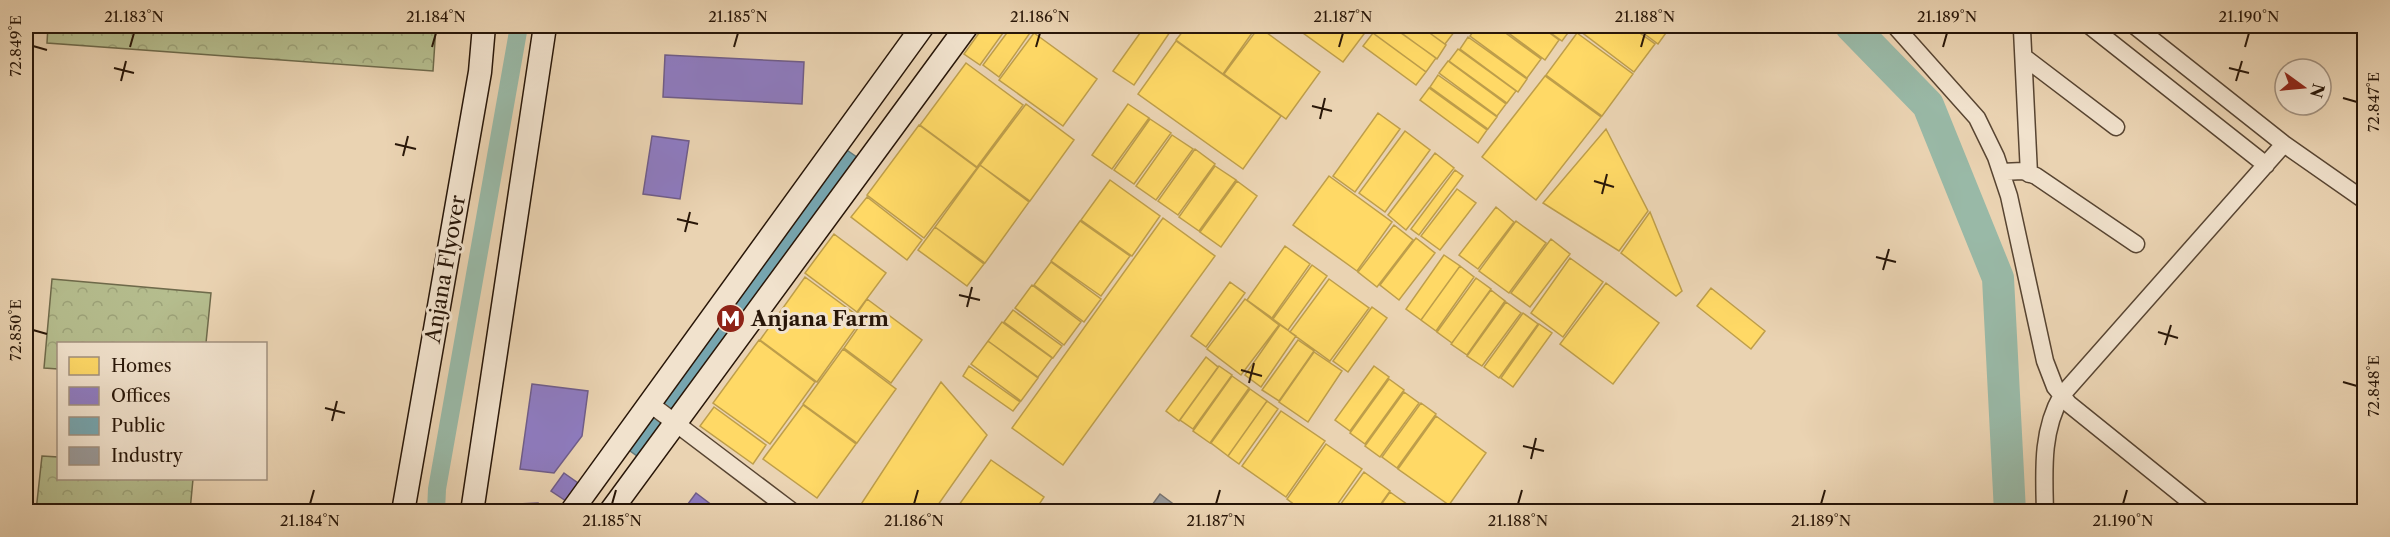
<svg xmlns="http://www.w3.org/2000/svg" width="2390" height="537" viewBox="0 0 2390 537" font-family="'Libre Caslon Text',serif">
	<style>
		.forest { fill: url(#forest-crowns); stroke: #6e6a4b; stroke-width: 1.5 }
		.homes { fill: #ffd966; stroke: #be9e4a; stroke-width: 1.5 }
		.offices { fill: #8e7cc3; stroke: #6f5d8b; stroke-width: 1.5 }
		.public { fill: #76a5af; stroke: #5f7a7d; stroke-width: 1.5 }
		.industry { fill: #999; stroke: #77726e; stroke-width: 1.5 }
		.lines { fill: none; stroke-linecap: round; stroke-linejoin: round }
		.canal { stroke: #99b9a7; stroke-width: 18 }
		.river { stroke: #99b9a7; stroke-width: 32 }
		.street-casing { stroke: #584532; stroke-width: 19 }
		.secondary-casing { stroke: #281608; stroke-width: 25 }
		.street { stroke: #f1e2cd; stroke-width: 16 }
		.secondary { stroke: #f1e2cd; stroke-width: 22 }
		.ticks { fill: none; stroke: #281608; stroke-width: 2 }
		.labels { text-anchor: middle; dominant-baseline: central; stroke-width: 6; stroke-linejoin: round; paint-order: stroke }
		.street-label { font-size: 21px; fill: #281608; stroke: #f1e2cd }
		.poi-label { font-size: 21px; font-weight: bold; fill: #281608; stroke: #f1e2cd; text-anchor: start }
		.neatline { fill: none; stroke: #281608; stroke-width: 2 }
		.ticks-label { font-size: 15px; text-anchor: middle; fill: #281608 }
	</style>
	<defs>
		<pattern id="forest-crowns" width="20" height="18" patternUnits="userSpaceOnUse" patternTransform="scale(1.5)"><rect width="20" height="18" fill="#b5bd8e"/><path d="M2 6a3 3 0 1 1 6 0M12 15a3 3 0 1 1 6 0" fill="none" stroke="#9ca279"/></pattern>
	</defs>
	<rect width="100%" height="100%" fill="#ead3b2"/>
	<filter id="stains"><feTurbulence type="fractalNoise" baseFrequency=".00333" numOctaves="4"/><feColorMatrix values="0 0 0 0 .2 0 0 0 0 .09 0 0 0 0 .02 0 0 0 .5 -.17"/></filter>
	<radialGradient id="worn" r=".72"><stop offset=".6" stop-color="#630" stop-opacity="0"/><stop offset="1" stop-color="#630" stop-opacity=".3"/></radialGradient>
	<!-- forest -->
	<path class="forest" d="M48 26H436L433 71 47 43Z
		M52 279 211 293 206 343 58 344V369L44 368Z
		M42 456 58 457V478L193 479 190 511H36Z"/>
	<!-- homes -->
	<path class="homes" d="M984 26H1008L980 65 964 54Z
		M1012 26H1025L1032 30 999 77 983 65Z
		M1145 26H1160L1170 32 1134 85 1113 71Z
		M1187 26H1257L1223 74 1176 40Z
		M1308 26H1370L1343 62 1303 33Z
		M1379 26H1391L1436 58 1426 72 1373 33Z
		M1392 26H1420L1446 45 1437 59Z
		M1420 26H1448L1455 31 1445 44Z
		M1477 26H1496L1541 59 1527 78 1470 36Z
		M1499 26H1540L1559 40 1545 60Z
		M1541 26H1573L1562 41Z
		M1584 26H1630L1655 44 1634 72 1580 31Z
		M1634 26H1671L1658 44Z
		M1259 27 1320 72 1286 119 1224 74Z
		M1034 33 1097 79 1063 126 999 80Z
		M1373 33 1426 72 1416 85 1363 46Z
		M1577 33 1633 74 1602 116 1546 75Z
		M1468 37 1527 79 1518 92 1460 49Z
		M1176 41 1281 116 1243 169 1138 94Z
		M1458 49 1516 91 1507 103 1449 61Z
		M1448 61 1506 104 1497 116 1439 73Z
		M966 63 1023 105 977 167 920 125Z
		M1438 75 1497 117 1488 129 1430 87Z
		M1545 76 1601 117 1536 200 1482 157Z
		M1429 88 1487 130 1478 143 1420 100Z
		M1026 104 1074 140 1030 201 980 165Z
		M1128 104 1149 118 1112 169 1092 155Z
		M1378 113 1400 129 1355 192 1333 176Z
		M1150 119 1171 133 1134 184 1114 170Z
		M919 125 977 168 924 238 867 195Z
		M1606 129 1648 211 1619 251 1543 203Z
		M1405 131 1430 150 1385 212 1359 193Z
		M1172 135 1193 149 1156 200 1136 186Z
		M1195 149 1215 164 1178 215 1158 201Z
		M1435 153 1454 168 1406 230 1388 215Z
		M980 165 1029 202 985 263 935 227Z
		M1215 166 1236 180 1199 231 1179 217Z
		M1455 170 1463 176 1419 235 1411 229Z
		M1329 176 1392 222 1357 271 1293 225Z
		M1110 180 1160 216 1132 256 1081 220Z
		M1237 181 1257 196 1221 247 1200 232Z
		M1457 189 1476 203 1440 250 1421 236Z
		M867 197 922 240 907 260 851 217Z
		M1496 207 1514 222 1478 269 1459 255Z
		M1650 212 1682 291 1676 296 1621 253Z
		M1163 218 1215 256 1063 465 1012 428Z
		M1080 221 1130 256 1101 296 1051 261Z
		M1516 221 1546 243 1509 293 1479 271Z
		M1394 225 1413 240 1377 287 1358 272Z
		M935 227 984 264 967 286 918 250Z
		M834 234 886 273 857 312 805 273Z
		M1416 238 1435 253 1399 300 1380 285Z
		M1551 239 1570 254 1530 307 1511 293Z
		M1285 246 1310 264 1272 318 1247 300Z
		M1444 255 1460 266 1421 320 1406 309Z
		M1570 258 1603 282 1563 337 1531 313Z
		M1051 262 1101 299 1084 322 1034 285Z
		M1312 265 1327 276 1288 330 1273 319Z
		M1460 266 1474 277 1436 331 1421 320Z
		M805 277 862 319 817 382 760 340Z
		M1476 278 1491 289 1452 343 1437 332Z
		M1329 279 1369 308 1330 361 1290 332Z
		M1230 282 1245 293 1206 347 1191 336Z
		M1606 283 1659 323 1613 384 1560 344Z
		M1032 285 1081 322 1064 345 1015 308Z
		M1711 288 1765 331 1751 349 1697 306Z
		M1491 290 1505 301 1467 355 1451 344Z
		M867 299 922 340 891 383 844 348 865 318 858 312Z
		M1245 299 1279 325 1241 375 1207 349Z
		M1506 302 1521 313 1482 366 1467 356Z
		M1372 307 1387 318 1348 372 1333 361Z
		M1013 310 1062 346 1053 358 1004 322Z
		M1523 313 1538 324 1499 378 1484 367Z
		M1002 322 1052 358 1038 377 988 341Z
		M1539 324 1552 333 1513 387 1501 378Z
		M1280 325 1296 336 1261 387 1245 375Z
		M759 340 815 382 770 444 713 403Z
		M1298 340 1314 351 1279 401 1262 390Z
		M988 341 1038 378 1021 401 971 364Z
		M843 349 896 389 857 443 803 404Z
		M1314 352 1342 371 1308 422 1279 402Z
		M1206 357 1218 367 1179 421 1166 411Z
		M969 366 1020 402 1013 411 963 376Z
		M1219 366 1232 375 1193 429 1180 420Z
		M1374 366 1389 377 1350 431 1335 420Z
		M1232 376 1249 388 1210 443 1193 431Z
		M1389 379 1404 390 1365 444 1350 433Z
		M941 382 987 435 933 512H856Z
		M1250 389 1267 401 1228 456 1211 443Z
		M1404 392 1419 403 1380 457 1365 446Z
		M1267 401 1278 409 1239 464 1228 456Z
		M1421 403 1436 414 1397 468 1382 457Z
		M803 405 856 444 817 498 763 459Z
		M714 407 766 445 753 464 700 426Z
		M1281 411 1325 441 1286 497 1242 466Z
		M1436 416 1486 453 1449 505 1398 469Z
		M1326 444 1362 469 1332 512H1304L1287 499Z
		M991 460 1044 497 1034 512H954Z
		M1364 472 1390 491 1375 512H1335Z
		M1390 492 1418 512H1376Z"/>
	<!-- offices -->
	<path class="offices" d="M665 55 804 62 802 104 663 97Z
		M652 136 689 141 680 199 643 194Z
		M532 384 588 391 582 436 554 473 520 469Z
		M564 473 578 483 566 501 551 491Z
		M696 493 721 512H682Z
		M538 503V512H519L518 504Z"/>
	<!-- public -->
	<path class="public" d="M831 139 871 167 655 469 615 440Z"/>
	<!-- industry -->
	<path class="industry" d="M1160 494 1184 512H1147Z"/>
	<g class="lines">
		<!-- canal -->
		<path class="canal" d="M436 512 437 489 519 26"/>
		<!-- river -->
		<path class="river" d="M1851 26 1928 105 1998 278 2010 512"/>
		<defs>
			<path id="street" d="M1895 26 1977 118 1996 157 2009 196 2045 361 2055 387 2069 404 2203 512
				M2090 26 2266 165
				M2135 26 2284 144 2364 200
				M2022 30 2029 174
				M2024 57 2116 127
				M2001 172 2023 171 2036 176 2136 244
				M649 403 793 512
				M2045 512C2044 472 2041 431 2062 395L2284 144"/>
			<path id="secondary" d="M403 512 480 72 484 26
				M472 512 545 26
				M571 512 923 26
				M610 512 967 26"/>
		</defs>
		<!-- street casing -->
		<use href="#street" class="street-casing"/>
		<!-- secondary casing -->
		<use href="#secondary" class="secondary-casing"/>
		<!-- street -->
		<use href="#street" class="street"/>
		<!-- secondary -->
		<use href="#secondary" class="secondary"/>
	</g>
	<!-- ticks -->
	<path class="ticks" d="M33 46 47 50M130 47 134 33M432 47 436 33M734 47 738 33M1036 47 1040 33M1339 47 1343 33M1641 47 1645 33M1943 47 1947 33M2245 47 2249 33M114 68 134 73M2229 68 2249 73M121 81 126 61M2236 81 2242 61M2343 98 2357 102M1312 106 1332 111M1320 119 1325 98M395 144 416 149M403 156 408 136M1594 181 1614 187M1602 194 1607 174M677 219 698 224M685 232 690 212M1876 257 1896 262M1883 270 1889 249M959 295 980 300M967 307 972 287M33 330 47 334M2158 332 2178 338M2165 345 2171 325M1241 370 1262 376M2343 382 2357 386M1249 383 1254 363M325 408 345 413M332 421 337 401M1523 446 1544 451M1531 459 1536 438M310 504 314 490M612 504 616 490M914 504 918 490M1216 504 1220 490M1518 504 1522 490M1821 504 1825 490M2123 504 2127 490"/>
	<!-- icons -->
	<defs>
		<symbol id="metro-disc" viewBox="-11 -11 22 22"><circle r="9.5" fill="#8f2418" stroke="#f1e2cd"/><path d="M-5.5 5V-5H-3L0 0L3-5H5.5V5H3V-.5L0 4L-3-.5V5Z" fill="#fff"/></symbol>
	</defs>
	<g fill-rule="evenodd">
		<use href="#metro-disc" x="714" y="302" width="33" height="33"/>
	</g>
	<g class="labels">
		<!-- street labels -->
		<g class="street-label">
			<text transform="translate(445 269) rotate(-80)">Anjana Flyover</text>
		</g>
		<!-- poi labels -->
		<g class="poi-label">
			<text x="751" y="318">Anjana Farm</text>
		</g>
	</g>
	<!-- margin -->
	<rect width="2390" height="537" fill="none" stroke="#ead3b2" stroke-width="66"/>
	<!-- legend -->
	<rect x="57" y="342" width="210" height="138" fill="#f1e2cd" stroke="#a1907e" stroke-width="1.5"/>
	<rect x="69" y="357" width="30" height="18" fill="#ffd966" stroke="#a1907e" stroke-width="1.5"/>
	<text x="111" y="372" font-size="18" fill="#281608">Homes</text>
	<rect x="69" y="387" width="30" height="18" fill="#8e7cc3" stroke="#a1907e" stroke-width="1.5"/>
	<text x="111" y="402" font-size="18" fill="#281608">Offices</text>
	<rect x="69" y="417" width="30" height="18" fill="#76a5af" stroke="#a1907e" stroke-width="1.5"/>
	<text x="111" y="432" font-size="18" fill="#281608">Public</text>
	<rect x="69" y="447" width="30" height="18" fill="#999999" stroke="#a1907e" stroke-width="1.5"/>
	<text x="111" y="462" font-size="18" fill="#281608">Industry</text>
	<!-- north arrow -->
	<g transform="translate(2303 87) rotate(105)"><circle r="28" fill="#f1e2cd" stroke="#a1907e" stroke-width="1.5"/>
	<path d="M0-4.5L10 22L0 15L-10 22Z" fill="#8f2418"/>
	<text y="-9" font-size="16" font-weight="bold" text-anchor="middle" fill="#281608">N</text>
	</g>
	<rect x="33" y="33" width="2324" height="471" class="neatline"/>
	<g class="ticks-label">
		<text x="134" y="22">21.183°N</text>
		<text x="436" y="22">21.184°N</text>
		<text x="738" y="22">21.185°N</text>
		<text x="1040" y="22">21.186°N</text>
		<text x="1343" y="22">21.187°N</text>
		<text x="1645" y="22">21.188°N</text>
		<text x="1947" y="22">21.189°N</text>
		<text x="2249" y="22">21.190°N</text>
		<text transform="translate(16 46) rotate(-90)" y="5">72.849°E</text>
		<text transform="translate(2374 102) rotate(-90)" y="5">72.847°E</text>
		<text transform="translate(16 330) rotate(-90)" y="5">72.850°E</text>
		<text transform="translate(2374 386) rotate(-90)" y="5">72.848°E</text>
		<text x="310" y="526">21.184°N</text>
		<text x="612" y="526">21.185°N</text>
		<text x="914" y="526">21.186°N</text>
		<text x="1216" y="526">21.187°N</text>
		<text x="1518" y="526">21.188°N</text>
		<text x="1821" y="526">21.189°N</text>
		<text x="2123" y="526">21.190°N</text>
	</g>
	<rect width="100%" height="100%" filter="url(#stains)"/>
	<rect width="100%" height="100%" fill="url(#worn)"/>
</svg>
